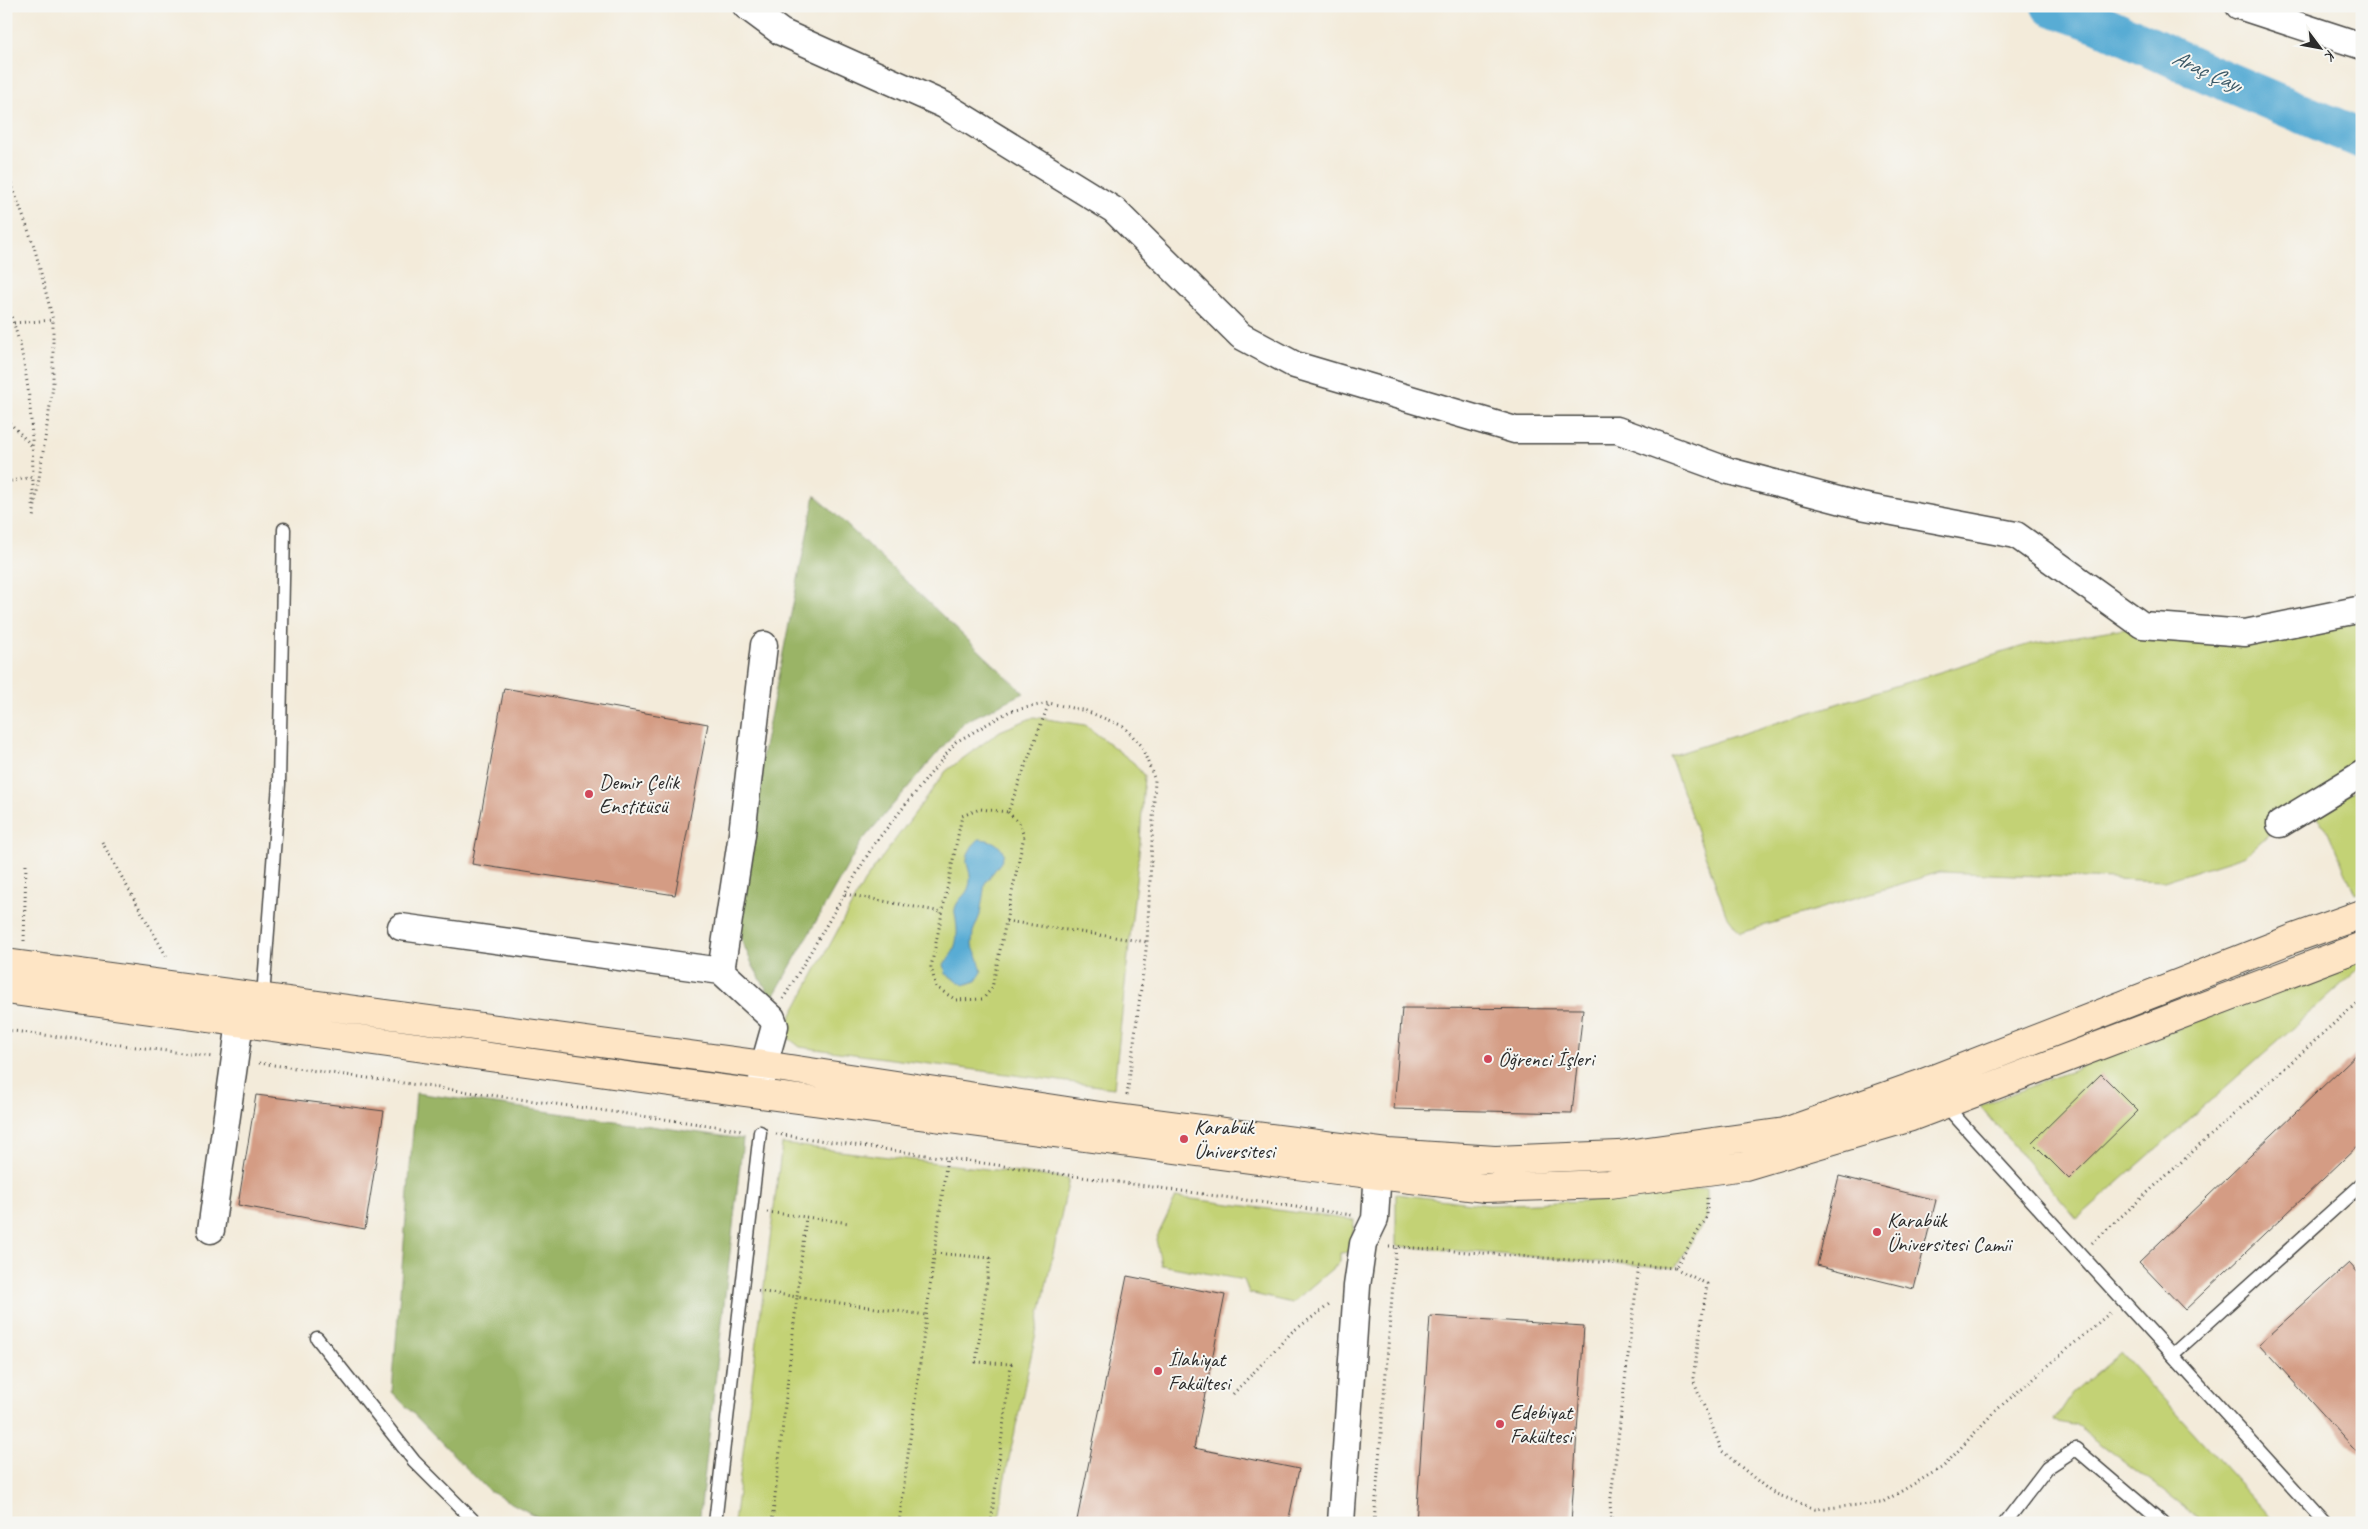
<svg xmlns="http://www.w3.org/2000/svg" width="2368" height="1529" viewBox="0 0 2368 1529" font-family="Caveat,sans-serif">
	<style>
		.green { fill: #c3d274; stroke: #777e50 }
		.forest { fill: #9ab466; stroke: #627048 }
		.water { fill: #58acd4; stroke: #426c80 }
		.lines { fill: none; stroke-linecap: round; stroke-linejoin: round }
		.river { stroke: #58acd4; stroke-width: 40 }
		.building { fill: #d49c84 }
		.service-casing { stroke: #494845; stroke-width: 15 }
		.minor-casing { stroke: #494845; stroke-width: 29 }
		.secondary-casing { stroke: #494845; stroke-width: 30 }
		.path { stroke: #494845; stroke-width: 3; stroke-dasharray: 1 4; stroke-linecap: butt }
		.service { stroke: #fff; stroke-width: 12 }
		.minor { stroke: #fff; stroke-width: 26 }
		.secondary { stroke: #fee5c5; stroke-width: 28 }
		.poi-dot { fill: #d1495b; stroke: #f6f6f2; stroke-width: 2 }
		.labels { text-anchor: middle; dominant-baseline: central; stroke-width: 4; stroke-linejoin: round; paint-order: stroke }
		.poi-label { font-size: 21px; fill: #2b2b2b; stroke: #f6f6f2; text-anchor: start }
		.water-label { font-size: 22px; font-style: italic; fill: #3b5866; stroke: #f6f6f2 }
	</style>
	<rect width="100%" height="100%" fill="#f6f6f2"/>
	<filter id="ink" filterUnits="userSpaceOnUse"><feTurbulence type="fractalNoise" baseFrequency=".02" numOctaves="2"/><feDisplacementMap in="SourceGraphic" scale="10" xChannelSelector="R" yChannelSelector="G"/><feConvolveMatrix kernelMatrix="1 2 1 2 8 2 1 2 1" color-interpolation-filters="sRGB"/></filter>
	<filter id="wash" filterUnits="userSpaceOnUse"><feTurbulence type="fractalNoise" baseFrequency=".0096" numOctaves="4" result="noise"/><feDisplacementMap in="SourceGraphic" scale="20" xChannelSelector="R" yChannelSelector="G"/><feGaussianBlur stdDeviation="1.12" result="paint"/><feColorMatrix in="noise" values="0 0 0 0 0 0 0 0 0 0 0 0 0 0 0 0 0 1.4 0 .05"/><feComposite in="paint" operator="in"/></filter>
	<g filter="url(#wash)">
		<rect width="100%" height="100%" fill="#f3ebda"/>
		<!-- green -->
		<path class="green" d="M2362 609V774L2280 824 2246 855 2164 881 1940 872 1740 933 1726 914 1670 756 2030 644 2142 625 2245 633Z
			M1034 717 1085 725 1134 763 1144 776 1140 843 1114 1088 800 1047 786 1036 788 1022 864 882 946 771 1000 731Z
			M2362 787V891L2355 894 2327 829 2311 810Z
			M2362 957V966L2077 1219 1980 1106Z
			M782 1144 1069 1179 1004 1482 999 1523H734Z
			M1707 1188V1217L1675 1268 1396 1246V1194L1489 1205 1628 1199Z
			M1176 1197 1354 1220 1352 1252 1340 1253V1262L1292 1303 1249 1293 1244 1280 1161 1265 1156 1239Z
			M2121 1352 2276 1523H2205L2076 1425 2055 1420 2072 1394Z"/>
		<!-- forest -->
		<path class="forest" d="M815 495 1024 693 964 722 861 842 772 999 753 966 736 927 762 757Z
			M416 1093 743 1139 699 1523H549L489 1491 392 1392Z"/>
		<!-- water -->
		<path class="water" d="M979 839C992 840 997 842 1004 853L1001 862 985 883 980 915 973 932 972 945 978 957 982 972 976 981 964 985 946 974 944 964C956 951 959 937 956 920 956 916 954 912 955 909 957 900 965 896 968 889 977 867 954 864 979 839Z"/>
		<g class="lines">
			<!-- river -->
			<path class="river" d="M2051 6 2101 24 2207 73 2362 139"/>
		</g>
		<g id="blocks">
			<!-- building -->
			<path class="building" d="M504 688 708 724 675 895 472 864Z
				M1402 1008 1583 1009 1572 1113 1394 1109Z
				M2362 1049V1142L2185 1310 2139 1262Z
				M2101 1074 2138 1111 2069 1179 2032 1142Z
				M256 1095 384 1111 365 1229 238 1205Z
				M1839 1176 1936 1200 1914 1289 1817 1265Z
				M2349 1263 2362 1277V1457L2259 1344Z
				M1127 1276 1225 1295 1194 1448 1299 1469 1288 1523H1093L1077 1520Z
				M1430 1316 1584 1326 1571 1523H1416Z"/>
		</g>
	</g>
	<g filter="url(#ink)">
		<use href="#blocks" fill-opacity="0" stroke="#494845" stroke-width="1"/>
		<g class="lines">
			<defs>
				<path id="service" d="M263 997 279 784 284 529
					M1946 1103 1954 1115 2325 1523
					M317 1338 414 1461 476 1523
					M2172 1355 2362 1184
					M715 1523 760 1132
					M2005 1523 2047 1468 2076 1449 2163 1523"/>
				<path id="minor" d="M746 6 781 32 944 105 1114 210 1241 336 1295 365 1515 430H1617L1729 471 1861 506 2016 535 2142 625 2245 633 2362 609
					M2239 6 2362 46
					M2280 824 2362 774
					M401 927 721 971 772 1018 775 1026 764 1065 761 1088
					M721 971 742 834 764 645
					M211 1230 240 1022
					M1341 1523 1357 1286 1363 1244 1375 1219 1379 1152"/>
				<path id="secondary" d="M6 963 764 1065 1100 1116 1388 1153 1495 1160 1619 1155 1785 1132 1918 1085 2292 939 2362 914
					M6 990 670 1082 1288 1164 1485 1188 1609 1184 1745 1166 1911 1117 2362 946"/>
			</defs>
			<!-- service casing -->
			<use href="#service" class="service-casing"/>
			<!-- minor casing -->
			<use href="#minor" class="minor-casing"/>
			<!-- secondary casing -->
			<use href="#secondary" class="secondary-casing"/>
			<!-- path -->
			<path class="path" d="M6 169 34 246 53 320V386L33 518
				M6 303C33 367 33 439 33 508
				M14 323 53 320
				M6 419 33 447
				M6 482 33 477
				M1008 812 1019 823 1024 836 992 988 983 999 956 1000 936 987 931 967 962 816 980 809 1008 812 1049 703
				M102 842 168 959
				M845 894 942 912
				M1006 921 1147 942
				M24 941 26 864
				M783 999 874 844 956 742 1010 711 1049 703 1086 711 1123 726 1141 745 1155 780 1147 942 1127 1096
				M6 1030 213 1057
				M259 1063 743 1130
				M776 1134 1352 1215
				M767 1212 806 1217
				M2092 1243 2362 998
				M1389 1246 1675 1268 1707 1217V1196
				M935 1253 990 1258 976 1362 1011 1364 991 1523
				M1675 1268 1707 1284 1693 1379 1722 1451 1771 1492 1815 1509 1881 1503 1943 1467 1994 1412 2112 1311
				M758 1291 797 1297 806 1217 849 1223
				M1233 1394 1292 1332 1332 1303
				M772 1523 797 1297 926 1315
				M899 1523 947 1158
				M1374 1523 1396 1246
				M1612 1523 1610 1505 1639 1265"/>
			<!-- service -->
			<use href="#service" class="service"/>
			<!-- minor -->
			<use href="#minor" class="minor"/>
			<!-- secondary -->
			<use href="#secondary" class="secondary"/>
		</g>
	</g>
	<!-- markers -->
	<g class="poi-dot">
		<circle cx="589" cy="794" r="5"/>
		<circle cx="1488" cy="1059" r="5"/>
		<circle cx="1184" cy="1139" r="5"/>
		<circle cx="1877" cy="1232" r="5"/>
		<circle cx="1158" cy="1371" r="5"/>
		<circle cx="1500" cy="1424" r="5"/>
	</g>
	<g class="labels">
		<!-- poi labels -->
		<g class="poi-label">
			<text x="599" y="782">Demir Çelik<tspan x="599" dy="24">Enstitüsü</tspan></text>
			<text x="1498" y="1059">Öğrenci İşleri</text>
			<text x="1194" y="1127">Karabük<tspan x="1194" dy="24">Üniversitesi</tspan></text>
			<text x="1887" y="1220">Karabük<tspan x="1887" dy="24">Üniversitesi Camii</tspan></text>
			<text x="1168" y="1359">İlahiyat<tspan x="1168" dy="24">Fakültesi</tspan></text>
			<text x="1510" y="1412">Edebiyat<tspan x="1510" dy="24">Fakültesi</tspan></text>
		</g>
		<!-- water labels -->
		<g class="water-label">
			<text transform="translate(2207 71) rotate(24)">Araç Çayı</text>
		</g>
	</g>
	<!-- margin -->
	<rect width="2368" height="1529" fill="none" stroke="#f6f6f2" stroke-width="25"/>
	<!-- north arrow -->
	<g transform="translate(2320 48) rotate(122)" stroke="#f6f6f2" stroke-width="4" paint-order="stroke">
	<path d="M0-4L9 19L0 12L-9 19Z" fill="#2b2b2b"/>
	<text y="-8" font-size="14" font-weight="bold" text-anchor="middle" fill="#2b2b2b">K</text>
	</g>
</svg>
